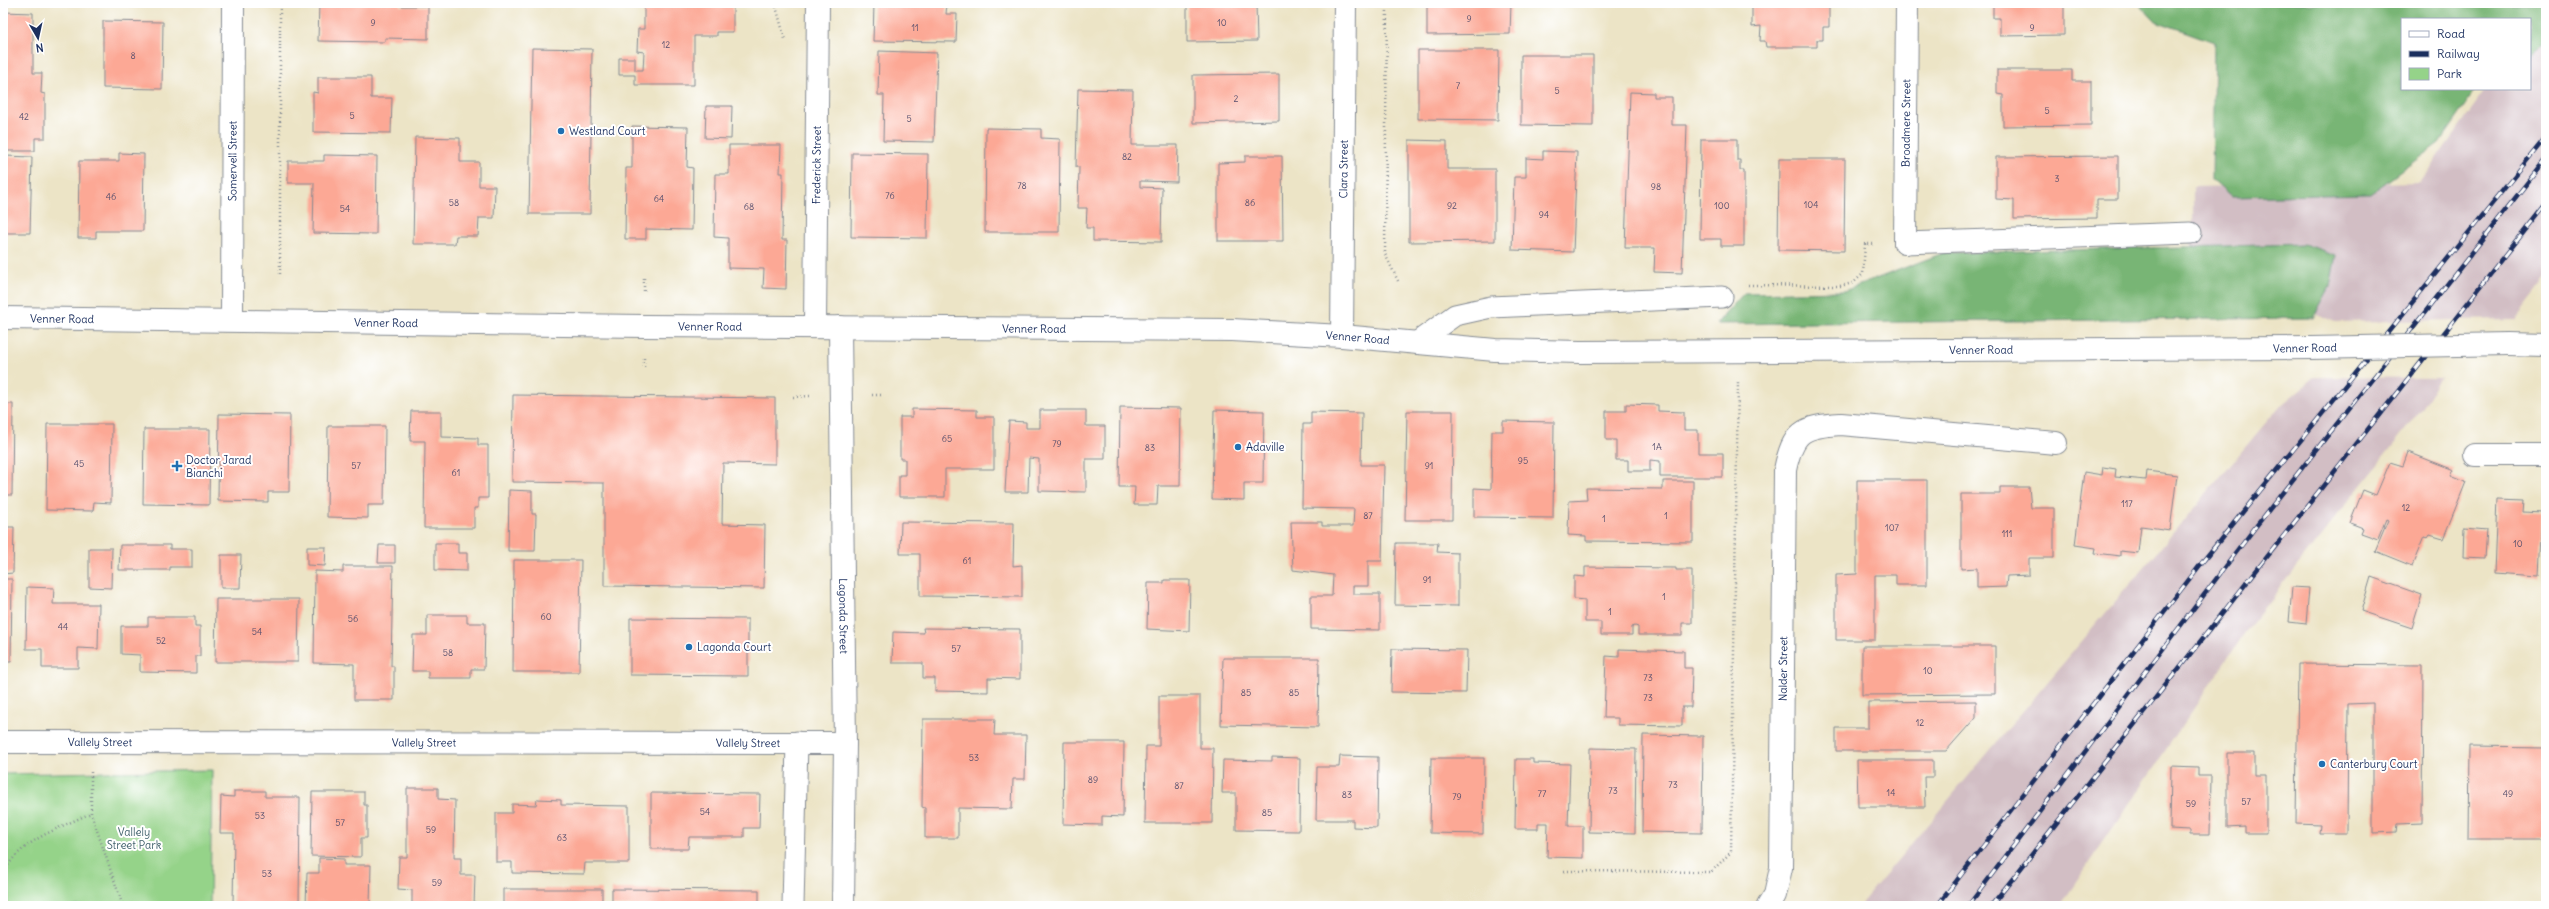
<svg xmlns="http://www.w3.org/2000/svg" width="2549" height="909" viewBox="0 0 2549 909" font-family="Delius,sans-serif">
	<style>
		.industrial { fill: #d2bec4 }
		.green { fill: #95d389; stroke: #588174 }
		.forest { fill: #78b575; stroke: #4a726a }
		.building { fill: #fca895 }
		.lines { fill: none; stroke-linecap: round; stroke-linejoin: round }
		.service-casing { stroke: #848a92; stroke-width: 23 }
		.minor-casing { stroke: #848a92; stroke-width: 24 }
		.tertiary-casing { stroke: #848a92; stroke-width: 24 }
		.path { stroke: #848a92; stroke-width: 2.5; stroke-dasharray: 1 3; stroke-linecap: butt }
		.service { stroke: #fff; stroke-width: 21 }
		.minor { stroke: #fff; stroke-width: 22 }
		.tertiary { stroke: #fff; stroke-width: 22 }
		.rail-casing { stroke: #1b2f5e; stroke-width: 4.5 }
		.rail { stroke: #fff; stroke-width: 3; stroke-dasharray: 9; stroke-linecap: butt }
		.tertiary-bridge-casing { stroke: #848a92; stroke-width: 24; stroke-linecap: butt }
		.tertiary-bridge { stroke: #fff; stroke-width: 22 }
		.poi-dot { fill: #1f6fb2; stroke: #fff; stroke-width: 1.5 }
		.labels { text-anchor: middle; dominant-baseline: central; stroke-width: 4; stroke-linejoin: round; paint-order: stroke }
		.number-label { font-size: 9px; fill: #534d6c }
		.street-label { font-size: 11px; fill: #1b2f5e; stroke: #fff }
		.poi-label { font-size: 11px; fill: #1b2f5e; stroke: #fff; text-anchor: start }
		.park-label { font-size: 11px; fill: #40606b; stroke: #fff }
	</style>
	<rect width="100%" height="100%" fill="#fff"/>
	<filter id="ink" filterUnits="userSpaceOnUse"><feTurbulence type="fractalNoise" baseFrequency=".025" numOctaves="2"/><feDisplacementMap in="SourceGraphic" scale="8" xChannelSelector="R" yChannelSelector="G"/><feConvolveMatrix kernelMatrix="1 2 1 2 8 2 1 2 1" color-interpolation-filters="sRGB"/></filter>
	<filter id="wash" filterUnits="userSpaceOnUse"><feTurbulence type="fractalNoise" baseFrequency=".012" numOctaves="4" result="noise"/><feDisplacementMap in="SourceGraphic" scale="16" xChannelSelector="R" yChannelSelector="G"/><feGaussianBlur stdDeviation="0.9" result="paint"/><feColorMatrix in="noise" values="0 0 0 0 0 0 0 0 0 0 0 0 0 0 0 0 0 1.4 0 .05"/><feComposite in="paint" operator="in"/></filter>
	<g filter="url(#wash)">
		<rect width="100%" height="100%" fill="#ece4c6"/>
		<!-- industrial -->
		<path class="industrial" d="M2546 4V280L2516 319 2335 322 2309 311H2195L2191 234 2193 221V187L2420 182 2486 89H2530V27Z
			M2315 377 2441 378 2421 410 2251 624 2060 906H1859L2279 407Z"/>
		<!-- green -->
		<path class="green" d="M212 770 210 906H3V774Z"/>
		<!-- forest -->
		<path class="forest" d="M2139 3H2546V39L2530 59V19H2402V89H2476L2439 143 2370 194 2232 197 2212 179 2214 42 2156 21Z
			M2304 244 2336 255 2330 287 2313 318 1716 324 1744 293 1844 291 1943 253Z"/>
		<g id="blocks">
			<!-- building -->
			<path class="building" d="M319 3H400V6H428V39L385 38V42L318 41Z
				M644 3H733V32H717V36H694V85H635V75H619V58H635V70H643L644 52 637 51 638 29H644Z
				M874 3H947L946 14H957L956 42 873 41Z
				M1187 3H1256L1257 41 1187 42Z
				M1427 3H1511L1510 34 1427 35Z
				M1993 3H2064V35L2000 36V18H1993Z
				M1752 4 1829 5V27H1823V40H1817V47H1766L1765 41H1760L1761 26 1752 27Z
				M3 12 33 13V73H42L41 93 45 94V138H35V151H3Z
				M103 21 163 22 162 89 103 88Z
				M532 48 592 49 590 214H529Z
				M1418 50H1499L1498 120 1418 119Z
				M879 51 937 53 934 142 883 141 884 95H878Z
				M1521 55H1593V126L1521 125Z
				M1997 70H2072V81H2091V125L2003 126V95L1997 94Z
				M1279 74V121L1193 123V75Z
				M318 77H371V98H392L391 133 313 132V92L318 93Z
				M1078 89 1133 90 1132 145H1178L1177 182 1140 181V187L1162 188 1161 242 1093 241V228H1086L1087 208H1078L1079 167H1076Z
				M1630 92 1654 93V97H1672V125H1687L1682 273 1654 272 1655 248H1625Z
				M706 106H732L731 139 705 138Z
				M632 126 688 127 687 167 693 168 692 230 646 229V239H625L626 168H632Z
				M986 128 1041 129V138L1060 139 1059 232H985Z
				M415 137 460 138V162H479V186H495L494 218H479L478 236H456L455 244H413Z
				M1701 139H1737V160H1740V170H1744V246H1721V239H1700Z
				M1409 140 1447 141V169H1495V241L1409 242Z
				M729 145H781L780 173H783L782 240H787L786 289 763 288 764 269 728 268V238L714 237 715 174H729Z
				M1543 151 1577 152 1573 252 1512 250 1514 177H1526V158L1543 159Z
				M119 153 144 154 143 231H96V238H78L79 161H119Z
				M852 153 928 154 927 238 851 237Z
				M324 155 377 156 376 234 313 233 314 183H288V161H324Z
				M5 156 32 157 30 233H3V160Z
				M1245 156H1282L1283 241H1218V163L1245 162Z
				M2118 156V199H2097V218L2014 219V200L1996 199V157Z
				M1779 159H1845L1844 251 1778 250Z
				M513 395 775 398V464L723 463 722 524 765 525 764 588 604 586V483L512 482Z
				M3 404H13L12 495H3Z
				M1626 404 1658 405V411L1684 412V430H1698V453H1723V477H1660V461L1650 460V471H1628V460H1616V440H1606V411H1626Z
				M1120 407 1181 408 1180 486H1158L1157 505H1134L1135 487H1119Z
				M912 409 977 410V417H994V469H945V497H899V475H905V459H900V417H912Z
				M1040 410H1086V426H1105V459H1086V492L1039 491V459L1029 458 1028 492H1005L1009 421 1026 422V428H1040Z
				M1214 410 1264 411 1263 483H1244V500L1212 499Z
				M411 411H441V437L478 438V445H488V498H478V508H474V528H424L425 441H410Z
				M1407 411H1453L1452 520H1405Z
				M1311 412 1362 413 1361 465H1384L1382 561H1368V586H1353V594H1380V630L1311 629V596H1332L1333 575 1293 570 1291 522H1322V526H1353L1354 509 1302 508 1303 424H1311Z
				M219 414 290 415 289 492H268V502L218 501Z
				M1503 421 1554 422 1553 518 1474 517V488L1491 489 1492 431H1503Z
				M47 424H112L111 503 94 502 93 511 46 510Z
				M328 426H385L384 505H368V518L327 517Z
				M144 429H210L209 505 143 504Z
				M2408 452 2454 470 2451 476 2466 482 2443 539 2430 535 2428 538 2424 537 2412 566 2375 551 2388 520 2386 519 2378 539 2361 533 2363 528 2350 523 2363 490 2376 495 2390 462 2403 466Z
				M2103 467 2116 469 2115 477 2146 480 2147 471 2177 475 2170 530 2141 526 2138 553 2120 551V556L2095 553 2096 548 2075 545 2084 472 2102 475Z
				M1857 480H1927V585H1896V575H1875V640H1836V575L1857 574Z
				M1663 481H1693V542L1586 541V536L1568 535 1569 501 1587 500 1586 488 1663 489Z
				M2000 487H2029L2031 508H2054V558H2029V575L2007 576 2006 587 1977 588V568L1961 569V494H2000Z
				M509 490 532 491V514H536L535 551H508Z
				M2497 499 2524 500 2523 512 2542 513 2539 576 2494 573Z
				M901 522 1014 523 1013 566 1022 565V597L920 596V554H900Z
				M3 527H14L13 573 3 574Z
				M2464 528 2486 530 2484 558 2463 557Z
				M435 543H458V553H467V571L435 570Z
				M1396 543H1438L1437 552 1458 553V606L1395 605Z
				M120 545H170V549H192V567H170V570H119Z
				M379 545H395V563H378Z
				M307 547H326L325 566 307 565Z
				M89 548H112L111 588 89 587Z
				M221 555H241L240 588H221Z
				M514 560H581L579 672H513Z
				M343 566H393L391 666H394V700H354V664L314 663 315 571 343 572Z
				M1585 567 1676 568V570H1692V623H1682V635H1638V627L1635 626 1632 627V635H1601V622H1585V600L1574 599V576L1585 577Z
				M2371 577 2422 595 2412 628 2361 611Z
				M3 579H12L11 662H3Z
				M1164 580H1190L1189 631 1147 629 1148 583H1164Z
				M27 587 54 588 53 604H99L98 649 78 648V668H42V649H26Z
				M2292 587 2309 588 2306 624 2289 622Z
				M216 599H299L298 662H215Z
				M427 615H467V623H485L484 669H471V678H428V671H412L413 635H427Z
				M148 617H195V626H200V656H196V673L140 672V655L121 654V626H148Z
				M630 618 748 619V676L630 675Z
				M923 628 1020 629V679L988 678V692L935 691V678H923V663H892L893 632 924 633Z
				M1862 646H1995V694L1862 695Z
				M1392 649 1467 650 1466 693 1391 692Z
				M1619 649 1684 651V668H1692L1691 707H1682V726L1618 725V718H1604L1606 656 1619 657Z
				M1223 658H1319L1318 727 1221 725Z
				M2298 664 2423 665 2422 823 2397 824 2396 832 2373 833V703L2348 704 2347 833H2319L2320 824 2296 823Z
				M1159 696H1200V748H1213L1212 823H1145L1146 746H1159Z
				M1976 701V717L1946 751H1836V728H1868V702Z
				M923 719H995L994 735H1026L1025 779H1013L1012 809 958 808V838H925V808L922 807Z
				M1643 735 1703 736 1702 833 1642 832Z
				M1064 742H1124L1123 817 1102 816V825L1063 824Z
				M2470 746 2546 747V839H2469Z
				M1590 748 1636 749 1635 833 1589 832Z
				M2227 753H2254V775H2266V833H2245V827L2227 828Z
				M1340 756 1378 757 1377 828 1353 827V820H1316L1317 767H1339Z
				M1272 757 1300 758 1299 831 1236 830V793H1222L1223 760 1272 761Z
				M1431 758H1484L1483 834 1430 833Z
				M1516 759H1533V763L1570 764 1568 826H1583V858L1547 857 1548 823H1538V829H1515Z
				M1857 760H1933V777H1924L1925 807H1858Z
				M2171 766 2198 767V776H2211L2210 835H2190V830L2170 829Z
				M407 788H438V799L455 800 454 858H461V875H475L474 906H412V890L398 889 399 857H407Z
				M234 791H265V797H300L299 906H233L234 833H220L221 796 234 797Z
				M312 792H364V805H367V838H361V857L311 856Z
				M651 793 760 794 759 828H744V837H689L688 849H651Z
				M537 799 561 800V805L629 806V863H585L584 874 512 873V862H496V813H512V804L536 805Z
				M319 858 344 859V865H371L370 906H306L307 873H319Z
				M503 889H602V906H503Z
				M612 889 759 890V906H612Z"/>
		</g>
	</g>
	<g filter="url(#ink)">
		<use href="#blocks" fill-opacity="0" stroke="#848a92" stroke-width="1"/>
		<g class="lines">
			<defs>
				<path id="service" d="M1905 243 2191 233
					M1416 343 1455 315 1491 307 1722 297
					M793 906 797 742"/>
				<g id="minor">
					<path id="s1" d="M1905 243 1907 3"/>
					<path id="s2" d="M232 319 233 3"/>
					<path id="s3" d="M815 326 818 3"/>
					<path id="s4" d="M840 327 845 743 843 906"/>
					<path id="s5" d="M1342 336 1345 3"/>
					<path d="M2475 455H2546"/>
					<path id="s6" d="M3 742 845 743"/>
					<path id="s7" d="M1768 906 1775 895 1781 868 1785 470C1793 432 1802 426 1841 424L2056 443"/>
				</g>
				<g id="tertiary">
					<path id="s8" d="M3 318 644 326 1232 330 1342 336 1495 350 1580 352 2311 348"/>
					<path d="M2507 344 2546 345"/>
				</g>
			</defs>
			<!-- service casing -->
			<use href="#service" class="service-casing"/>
			<!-- minor casing -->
			<use href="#minor" class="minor-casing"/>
			<!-- tertiary casing -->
			<use href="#tertiary" class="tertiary-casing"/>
			<!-- path -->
			<path class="path" d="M775 3 785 39
				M1387 3 1385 254 1399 283
				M280 274V3
				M1748 285 1840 286 1853 283 1863 274 1865 244H1874
				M644 291V276
				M644 367V357
				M872 395H884
				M793 397 810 396
				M91 772V813L123 906
				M1564 871 1711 872 1731 852 1738 381
				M3 876C15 842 60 828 91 813"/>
			<!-- service -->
			<use href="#service" class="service"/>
			<!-- minor -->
			<use href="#minor" class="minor"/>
			<!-- tertiary -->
			<use href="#tertiary" class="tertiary"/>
			<defs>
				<path id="rail" d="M1937 906 2204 560 2546 137
					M1968 906 2257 525 2546 159
					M1991 906 2546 204"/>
			</defs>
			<!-- rail casing -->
			<use href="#rail" class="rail-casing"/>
			<!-- rail -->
			<use href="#rail" class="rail"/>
			<defs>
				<path id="tertiary-bridge" d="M2311 348 2507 344"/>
			</defs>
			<!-- tertiary-bridge casing -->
			<use href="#tertiary-bridge" class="tertiary-bridge-casing"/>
			<!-- tertiary-bridge -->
			<use href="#tertiary-bridge" class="tertiary-bridge"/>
		</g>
	</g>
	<!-- markers -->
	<g class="poi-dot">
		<circle cx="561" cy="131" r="4"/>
		<circle cx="1238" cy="447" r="4"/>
		<path d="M175 460h4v4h4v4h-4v4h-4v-4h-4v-4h4z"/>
		<circle cx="689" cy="647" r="4"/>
		<circle cx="2322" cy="764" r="4"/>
	</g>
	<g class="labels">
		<!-- number labels -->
		<g class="number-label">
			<text x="1469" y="18">9</text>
			<text x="373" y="22">9</text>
			<text x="1222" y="22">10</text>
			<text x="915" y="27">11</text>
			<text x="2032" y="27">9</text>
			<text x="666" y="44">12</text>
			<text x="133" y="55">8</text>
			<text x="1458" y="85">7</text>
			<text x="1557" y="90">5</text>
			<text x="1236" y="98">2</text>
			<text x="2047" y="110">5</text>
			<text x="352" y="115">5</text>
			<text x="24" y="116">42</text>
			<text x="909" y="118">5</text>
			<text x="1127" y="156">82</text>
			<text x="2057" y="178">3</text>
			<text x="1022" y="185">78</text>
			<text x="1656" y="186">98</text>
			<text x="890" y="195">76</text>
			<text x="111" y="196">46</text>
			<text x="659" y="198">64</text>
			<text x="454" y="202">58</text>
			<text x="1250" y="202">86</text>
			<text x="1811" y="204">104</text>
			<text x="1452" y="205">92</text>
			<text x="1722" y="205">100</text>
			<text x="749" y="206">68</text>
			<text x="345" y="208">54</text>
			<text x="1544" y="214">94</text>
			<text x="947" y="438">65</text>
			<text x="1057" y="443">79</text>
			<text x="1657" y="446">1A</text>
			<text x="1150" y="447">83</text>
			<text x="1523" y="460">95</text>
			<text x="79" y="463">45</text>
			<text x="356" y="465">57</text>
			<text x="1429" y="465">91</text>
			<text x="456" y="472">61</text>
			<text x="2127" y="503">117</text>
			<text x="2406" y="507">12</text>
			<text x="1368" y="515">87</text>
			<text x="1666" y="515">1</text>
			<text x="1604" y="518">1</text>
			<text x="1892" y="527">107</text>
			<text x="2007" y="533">111</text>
			<text x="2518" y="543">10</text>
			<text x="967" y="560">61</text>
			<text x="1427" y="579">91</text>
			<text x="1664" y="596">1</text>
			<text x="1610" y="611">1</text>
			<text x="546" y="616">60</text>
			<text x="353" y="618">56</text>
			<text x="63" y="626">44</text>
			<text x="257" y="631">54</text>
			<text x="161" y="640">52</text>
			<text x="956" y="648">57</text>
			<text x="448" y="652">58</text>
			<text x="1928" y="670">10</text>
			<text x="1648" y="677">73</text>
			<text x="1246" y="692">85</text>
			<text x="1294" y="692">85</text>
			<text x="1648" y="697">73</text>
			<text x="1920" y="722">12</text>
			<text x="974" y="757">53</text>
			<text x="1093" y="779">89</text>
			<text x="1673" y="784">73</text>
			<text x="1179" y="785">87</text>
			<text x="1613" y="790">73</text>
			<text x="1891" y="792">14</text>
			<text x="1542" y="793">77</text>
			<text x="2508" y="793">49</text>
			<text x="1347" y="794">83</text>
			<text x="1457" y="796">79</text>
			<text x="2246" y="801">57</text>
			<text x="2191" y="803">59</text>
			<text x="705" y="811">54</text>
			<text x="1267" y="812">85</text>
			<text x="260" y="815">53</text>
			<text x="340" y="822">57</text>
			<text x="431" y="829">59</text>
			<text x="562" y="837">63</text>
			<text x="267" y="873">53</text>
			<text x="437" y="882">59</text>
		</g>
		<!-- street labels -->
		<g class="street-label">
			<text stroke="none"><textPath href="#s1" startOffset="120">Broadmere Street</textPath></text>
			<text stroke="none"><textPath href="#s2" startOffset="158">Somervell Street</textPath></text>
			<text stroke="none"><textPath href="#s3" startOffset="161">Frederick Street</textPath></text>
			<text stroke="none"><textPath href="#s5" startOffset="167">Clara Street</textPath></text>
			<text stroke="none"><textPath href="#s8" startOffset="59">Venner Road</textPath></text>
			<text stroke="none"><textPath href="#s8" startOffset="383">Venner Road</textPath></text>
			<text stroke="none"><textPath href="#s8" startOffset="707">Venner Road</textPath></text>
			<text stroke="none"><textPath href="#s8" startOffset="1031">Venner Road</textPath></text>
			<text stroke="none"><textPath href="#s8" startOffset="1355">Venner Road</textPath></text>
			<text transform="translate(2305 348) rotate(-1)">Venner Road</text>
			<text stroke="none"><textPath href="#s8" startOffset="1979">Venner Road</textPath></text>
			<text stroke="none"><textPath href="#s4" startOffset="289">Lagonda Street</textPath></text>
			<text stroke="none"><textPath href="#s7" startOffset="240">Nalder Street</textPath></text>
			<text stroke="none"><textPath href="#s6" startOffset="97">Vallely Street</textPath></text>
			<text stroke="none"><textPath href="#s6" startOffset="421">Vallely Street</textPath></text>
			<text stroke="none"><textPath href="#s6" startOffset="745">Vallely Street</textPath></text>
		</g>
		<!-- poi labels -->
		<g class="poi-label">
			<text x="569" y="131">Westland Court</text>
			<text x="1246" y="447">Adaville</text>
			<text x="186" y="460">Doctor Jarad<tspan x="186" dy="13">Bianchi</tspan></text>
			<text x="697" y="647">Lagonda Court</text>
			<text x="2330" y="764">Canterbury Court</text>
		</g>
		<!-- park labels -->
		<g class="park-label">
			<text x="134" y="832">Vallely<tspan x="134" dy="13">Street Park</tspan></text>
		</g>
	</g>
	<!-- margin -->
	<rect width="2549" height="909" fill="none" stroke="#fff" stroke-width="16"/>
	<!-- legend -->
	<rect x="2401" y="18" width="130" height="72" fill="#ffffff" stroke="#a4acbf"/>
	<rect x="2409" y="31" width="20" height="6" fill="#ffffff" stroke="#a4acbf"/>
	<text x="2437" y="38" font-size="12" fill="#1b2f5e">Road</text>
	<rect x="2409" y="51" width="20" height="6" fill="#1b2f5e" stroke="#a4acbf"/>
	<text x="2437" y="58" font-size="12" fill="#1b2f5e">Railway</text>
	<rect x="2409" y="68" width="20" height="12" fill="#95d389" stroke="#a4acbf"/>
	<text x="2437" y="78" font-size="12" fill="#1b2f5e">Park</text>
	<!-- north arrow -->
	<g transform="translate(38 38) rotate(171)" stroke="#ffffff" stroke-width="3" paint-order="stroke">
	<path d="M0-3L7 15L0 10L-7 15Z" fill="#1b2f5e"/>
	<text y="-6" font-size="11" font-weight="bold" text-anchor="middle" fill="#1b2f5e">N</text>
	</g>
</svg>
